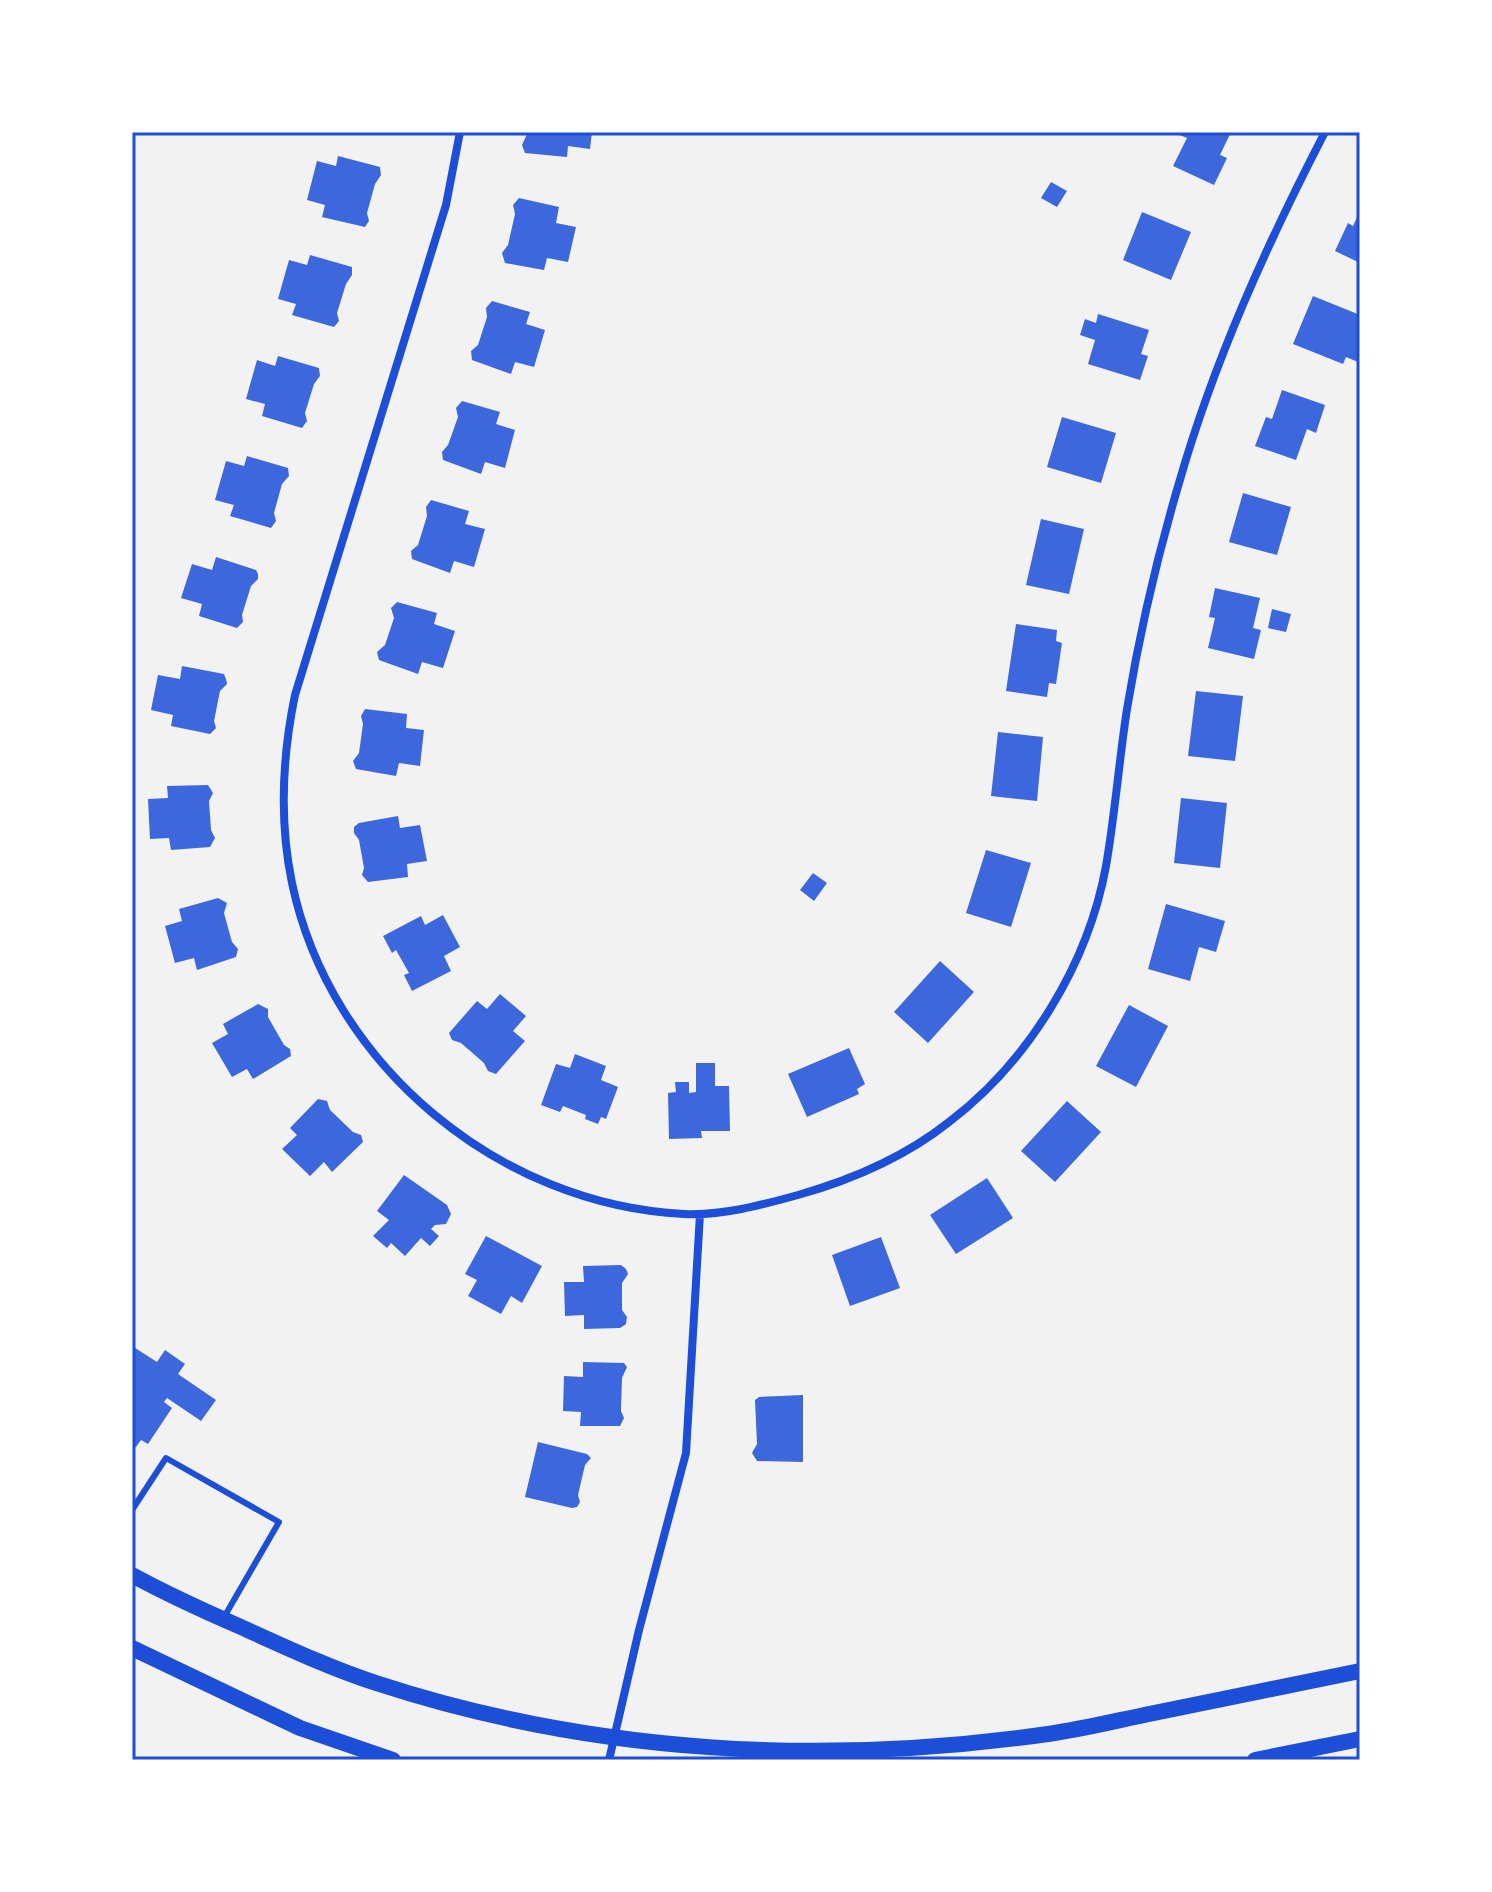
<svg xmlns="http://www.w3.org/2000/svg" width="1492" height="1892" viewBox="0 0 1492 1892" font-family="'Varela Round',sans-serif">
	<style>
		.building { fill: #3d67dc }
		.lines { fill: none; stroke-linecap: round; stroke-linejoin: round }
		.service { stroke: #1d4ed8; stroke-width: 6 }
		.minor { stroke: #1d4ed8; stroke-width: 8 }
		.secondary { stroke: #1d4ed8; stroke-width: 16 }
		.neatline { fill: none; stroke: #1d4ed8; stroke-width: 3 }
	</style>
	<rect width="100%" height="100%" fill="#f2f2f2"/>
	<!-- building -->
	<path class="building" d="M528 132H592L590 149 568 146 567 157 525 153 522 145Z
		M1172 132H1231L1220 155 1227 158 1214 185 1173 166 1187 138Z
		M338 156 380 167 381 175 375 184 367 213 369 221 365 227 322 217 325 205 307 200 317 161 336 166Z
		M1051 182 1067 191 1057 207 1041 198Z
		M519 198 559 207 556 223 576 227 568 262 547 258 544 270 505 263 502 253 508 245 515 214 513 205Z
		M1360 211V263L1335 251 1348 223 1353 226Z
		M1142 212 1191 232 1171 280 1123 260Z
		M310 255 352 267V275L346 284 337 313 339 321 334 327 292 315 296 304 278 299 289 260 307 265Z
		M1313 296 1360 315 1358 362 1346 357 1343 364 1293 344Z
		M492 301 530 312 526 324 545 330 534 367 515 362 511 374 472 360 471 351 478 345 487 317 486 308Z
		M1098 314 1149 330 1141 354 1148 356 1140 380 1088 364 1095 340 1080 335 1085 319 1096 323Z
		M278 356 319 368 320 376 314 384 305 413 307 421 302 428 262 416 265 404 246 399 257 360 275 366Z
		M1282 390 1325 405 1316 433 1307 429 1296 460 1255 446 1266 417 1272 419Z
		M462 401 500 412 496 424 515 430 505 468 485 462 481 474 443 460 442 452 448 445 458 417 456 408Z
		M1062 417 1116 433 1101 483 1047 467Z
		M247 456 288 468 289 476 282 484 274 513 276 521 271 528 230 516 234 505 215 500 226 461 244 466Z
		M1243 493 1291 507 1277 555 1229 542Z
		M431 500 469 511 465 524 485 529 474 567 454 561 450 573 412 559 411 551 418 545 427 516 426 507Z
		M1041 519 1084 529 1069 594 1026 585Z
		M216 557 256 570 258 574V579L251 586 242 615 243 622 237 628 199 616 202 604 181 598 192 564 212 570Z
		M1215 588 1260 598 1253 628 1261 630 1254 659 1208 648 1215 618 1209 617Z
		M397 602 437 613 434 624 455 631 443 668 422 662 418 674 379 660 377 652 385 645 394 618 391 608Z
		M1272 609 1291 614 1286 632 1268 628Z
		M1016 624 1057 630 1056 641 1062 643 1056 684 1049 683 1047 697 1006 691Z
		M182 666 224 674 226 679 227 684 220 691 214 721 216 728 210 734 171 726 173 715 151 710 158 675 180 679Z
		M1196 691 1243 696 1235 761 1188 756Z
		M365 709 407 714 406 728 424 730 420 766 399 763 396 776 356 769 353 761 359 753 363 724 361 716Z
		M998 732 1043 737 1037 801 991 796Z
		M208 785 213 793 209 801 211 830 215 838 210 847 171 850 169 838 150 839 148 799 168 798 167 786Z
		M1181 798 1227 803 1220 868 1174 863Z
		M398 816 400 828 420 825 427 861 407 864 408 877 368 882 362 875 364 868 359 840 354 833V827L359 823Z
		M986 850 1031 863 1011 927 966 913Z
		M813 873 827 883 814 901 800 890Z
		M218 898 227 903 224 913 232 942 238 949 236 957 197 970 194 958 175 963 165 926 182 921 179 909Z
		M1166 904 1225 921 1216 952 1199 947 1190 981 1148 969Z
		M443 915 460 947 444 956 451 971 412 991 404 975 409 973 396 950 392 953 383 936 421 916 425 925Z
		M940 961 974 992 928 1043 894 1012Z
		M500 994 526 1016 513 1031 525 1041 496 1074 488 1071 484 1063 461 1043 452 1040 449 1033 477 1001 487 1009Z
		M258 1004 268 1009V1017L284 1045 290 1049 291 1056 253 1079 247 1069 232 1077 212 1043 228 1034 223 1024Z
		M1129 1005 1168 1026 1136 1087 1096 1066Z
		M849 1048 865 1084 857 1089 859 1094 807 1117 788 1074Z
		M575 1054 606 1066 601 1080 618 1087 606 1119 601 1117 598 1124 585 1119 586 1115 563 1106 560 1112 541 1105 556 1064 570 1068Z
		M696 1063H715V1086H729L730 1131H701L702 1138 669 1139 668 1093 676 1092 675 1082H689V1093L696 1092Z
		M318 1099 327 1101 330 1110 353 1132 361 1135 363 1142 332 1172 324 1162 310 1176 282 1149 297 1135 290 1128Z
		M1067 1101 1101 1132 1055 1182 1021 1151Z
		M404 1175 447 1205 451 1214 446 1224 435 1225 431 1229 439 1236 430 1246 421 1238 405 1256 391 1243 387 1248 373 1236 389 1220 377 1211Z
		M987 1178 1013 1218 956 1254 930 1215Z
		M486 1236 542 1266 522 1303 511 1296 501 1314 468 1296 477 1280 465 1274Z
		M881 1237 900 1288 850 1306 832 1255Z
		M621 1265 626 1269 628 1274 622 1283V1310L627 1317 626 1324 620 1328 584 1329V1315L565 1316 564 1282H584L583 1266Z
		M132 1346 157 1362 165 1350 185 1364 178 1374 216 1400 201 1421 167 1398 164 1402 172 1408 148 1444 141 1440 136 1447 132 1445Z
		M583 1362 624 1363 627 1367 622 1378 621 1411 624 1418 620 1426H580L581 1412 563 1411 564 1376 583 1377Z
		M803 1395V1462L757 1461 752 1453 757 1444 755 1400 759 1397Z
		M538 1442 587 1454 591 1458 585 1465 578 1495 580 1502 577 1507 572 1508 525 1497Z"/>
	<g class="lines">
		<!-- service -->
		<path class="service" d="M132 1510 166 1458 279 1522 223 1619"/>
		<!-- minor -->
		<path class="minor" d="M460 132 446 205 295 695C282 758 279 820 292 883 330 1065 499 1205 684 1214 721 1216 762 1205 798 1195 851 1180 905 1157 949 1122 1028 1062 1088 965 1106 866 1115 814 1119 761 1127 709 1139 636 1158 554 1179 483 1214 361 1267 244 1325 132
			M609 1760 639 1630 686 1453 700 1214"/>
		<!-- secondary -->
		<path class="secondary" d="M132 1575C167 1594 204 1611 241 1627 285 1647 330 1668 376 1683 593 1754 823 1766 1048 1734 1084 1729 1119 1720 1154 1713 1223 1699 1291 1685 1360 1671
			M132 1648 300 1728 393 1760
			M1255 1760 1360 1739"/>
	</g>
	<!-- border -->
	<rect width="1492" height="1892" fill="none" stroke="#ffffff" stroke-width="268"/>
	<rect x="134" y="134" width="1224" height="1624" class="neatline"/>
</svg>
